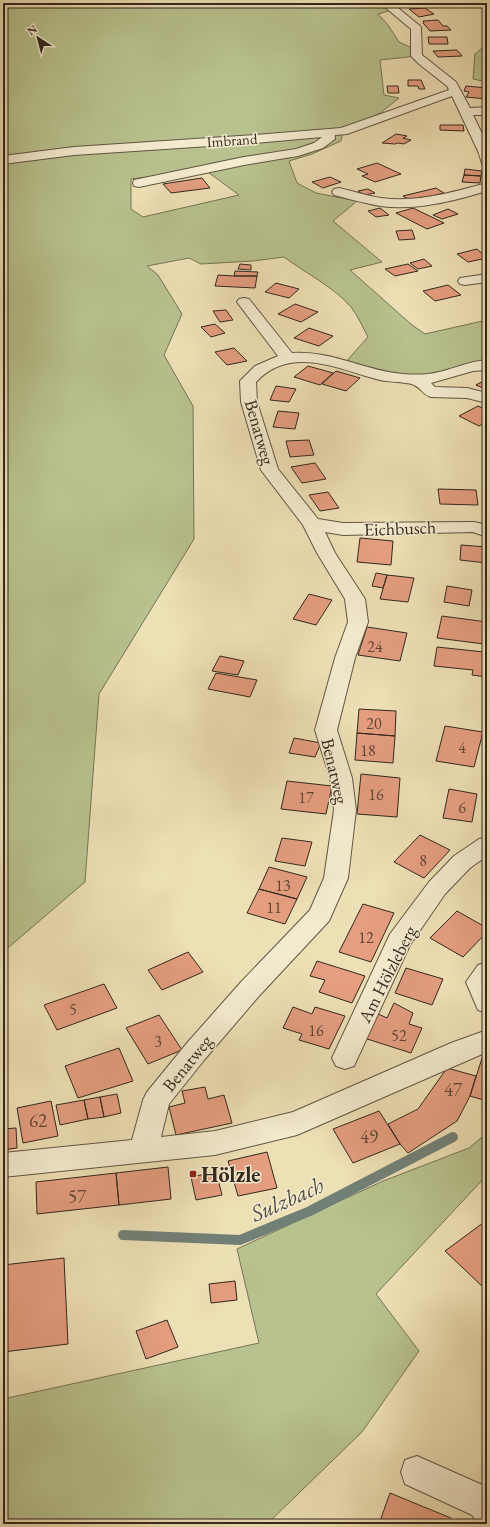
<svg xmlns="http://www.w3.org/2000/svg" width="490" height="1527" viewBox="0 0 490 1527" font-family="'EB Garamond',serif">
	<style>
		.green { fill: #b8c28e; stroke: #757456; fill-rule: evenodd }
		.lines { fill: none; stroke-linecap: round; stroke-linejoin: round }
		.stream { stroke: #718077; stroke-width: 10 }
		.building { fill: #e59e80; stroke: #32271e }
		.minor-casing { stroke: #615544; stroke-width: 2 }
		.minor { fill: #f4ebcf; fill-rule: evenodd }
		.poi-dot { fill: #8f2418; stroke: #f4ebcf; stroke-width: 1.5 }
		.labels { text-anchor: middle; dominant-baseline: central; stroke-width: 3; stroke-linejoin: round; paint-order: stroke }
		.far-street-label { font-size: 15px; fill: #32271e; stroke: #f4ebcf }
		.number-label { font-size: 16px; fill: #5f4536 }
		.street-label { font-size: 18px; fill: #32271e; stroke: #f4ebcf }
		.near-number-label { font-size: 19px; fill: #5f4536 }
		.near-poi-label { font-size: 22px; font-weight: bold; fill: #32271e; stroke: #f4ebcf; text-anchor: start }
		.near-water-label { font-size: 23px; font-style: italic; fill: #4c4c43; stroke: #f4ebcf }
	</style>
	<rect width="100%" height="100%" fill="#eee0b5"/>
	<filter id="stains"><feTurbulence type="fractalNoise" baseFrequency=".005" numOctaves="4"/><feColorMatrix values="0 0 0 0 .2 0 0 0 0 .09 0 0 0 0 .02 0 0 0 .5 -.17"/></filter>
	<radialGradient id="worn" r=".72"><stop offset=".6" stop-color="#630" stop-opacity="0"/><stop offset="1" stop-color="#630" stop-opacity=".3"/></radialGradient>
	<!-- green -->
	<path class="green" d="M3 3H385L395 9 378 14 388 25 399 42 416 50 417 56 380 60 384 95 399 98 379 114 343 130 341 141 312 154 289 161 297 183 316 193 357 201 333 221 382 262 350 270 412 325 425 334 487 320V365L418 380 344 364 368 337C363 328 358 316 351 307 335 288 304 272 284 257L253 261 201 264 189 258 147 266 158 275 182 314 164 355 193 406 194 539 99 694 85 882 3 952ZM205 170 239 195 143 217 131 209V179Z
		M487 44V82L473 79 475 54Z
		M487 1133V1175L376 1294 419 1351 362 1432 267 1524H3V1399L259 1343 237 1249 383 1181 469 1148Z"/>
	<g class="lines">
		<!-- stream -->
		<path class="stream" d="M123 1235 240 1240 310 1211 453 1137"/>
	</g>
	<!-- building -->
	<path class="building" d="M425 8 434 14 419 17 409 9Z
		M438 20 443 26H447L451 30 430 31 423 23H424L423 21Z
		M428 37H447L448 44H429Z
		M457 50 462 56 438 57 433 51Z
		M408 80H421L425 89H419L418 86H408Z
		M387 86H398L399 93H388Z
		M466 86 487 88V99L466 97 469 92 464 91Z
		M440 125H463L464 131 440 130Z
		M396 134 407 136 403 138 411 140 404 144 398 143 395 144 382 143Z
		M377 163 401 174 375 182 362 176 368 174 357 169Z
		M465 169 482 171 481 176 464 175Z
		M464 175 481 176 480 183 462 182Z
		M330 177 341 182 323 188 312 182Z
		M202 178 210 188 171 193 163 184Z
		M436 188 444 193 411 201 403 196Z
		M368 189 375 193 364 195 358 191Z
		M380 208 389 215 376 217 368 211Z
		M413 208 444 223 427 229 396 213Z
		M448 209 458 214 442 219 433 215Z
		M412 230 415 239 399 240 396 231Z
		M477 249 487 258 468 262 457 254Z
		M424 259 432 266 418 269 410 263Z
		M240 264 251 265V270L238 269Z
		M408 264 418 271 395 276 385 269Z
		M235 271 258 272 257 276H234Z
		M218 275 234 276H257L255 288 215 286Z
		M276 283 299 289 289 298 265 292Z
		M448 285 461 295 435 301 423 291Z
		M295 304 318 312 301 322 278 314Z
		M226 310 233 320 220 322 213 311Z
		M215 324 225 333 211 337 201 327Z
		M309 328 333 336 319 346 294 338Z
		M234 348 247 361 227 365 215 352Z
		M308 366 333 373 320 385 294 377Z
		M336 371 360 378 346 391 322 384Z
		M487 379V390L476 385Z
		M276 386 296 389 289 402 270 400Z
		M478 406 487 410V422L479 426 459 416Z
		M278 411 299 413 295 429 273 427Z
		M309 440 314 455 290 457 286 441Z
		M315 463 326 479 302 483 291 467Z
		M438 489 476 490 478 505 440 504Z
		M328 492 339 508 320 511 309 495Z
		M360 538 393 541 391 565 357 562Z
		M461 545 487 547V563L460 560Z
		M376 573 387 575 383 588 372 586Z
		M387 575 414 578 408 602 380 599Z
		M447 586 472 590 469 606 444 602Z
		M309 594 332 600 316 625 293 619Z
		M442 616 487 622 484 644 437 638Z
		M367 627 407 633 400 661 358 655Z
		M437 647 484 652 483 654H487V677L472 675 473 670 434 666Z
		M220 656 244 661 238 675 212 671Z
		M216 673 257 680 250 697 208 689Z
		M359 709 396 711 395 736 357 733Z
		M445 726 483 732 474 767 436 761Z
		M357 733 395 736 393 763 355 760Z
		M294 738 321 743 315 757 289 753Z
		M361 774 400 778 397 817 357 814Z
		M287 781 332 786 326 814 281 809Z
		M449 789 477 794 472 822 443 818Z
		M420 835 450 850 424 878 394 862Z
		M282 838 312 842 305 866 275 861Z
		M269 867 307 877 297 899 259 889Z
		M259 889 297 899 285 924 247 913Z
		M363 904 394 913 371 962 339 952Z
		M457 911 487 928V932L463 957 430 938Z
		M188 952 203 972 162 990 148 970Z
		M317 961 365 976 352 1003 319 992 325 980 310 976Z
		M406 968 443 979 432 1005 395 993Z
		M104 984 117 1008 57 1030 44 1005Z
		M394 1003 413 1013 409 1024 422 1028 411 1053 364 1038 376 1013 387 1018Z
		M293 1007 312 1014 315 1007 345 1016 329 1049 299 1040 302 1034 283 1028Z
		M159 1015 182 1050 148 1064 126 1028Z
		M119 1048 133 1081 78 1098 65 1066Z
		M483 1055 487 1056V1101L470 1096Z
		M447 1068 476 1076 470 1096 457 1121 408 1153 400 1144 388 1124 418 1109Z
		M205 1087 208 1099 224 1095 232 1123 176 1135 169 1107 185 1103 182 1091Z
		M117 1094 121 1113 104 1117 100 1097Z
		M100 1097 104 1117 88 1119 84 1100Z
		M84 1100 88 1119 60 1125 56 1105Z
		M51 1101 58 1136 23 1143 17 1108Z
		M379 1111 400 1144 353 1163 333 1129Z
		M16 1128 17 1148 3 1150V1129Z
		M267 1152 277 1188 238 1196 228 1161Z
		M168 1167 171 1199 119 1205 116 1173Z
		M216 1172 222 1195 196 1200 191 1177Z
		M116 1173 119 1205 37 1214 36 1182Z
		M487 1220V1283L483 1287 445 1251Z
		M64 1258 68 1344 3 1352V1265Z
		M235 1281 237 1300 211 1303 209 1284Z
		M167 1320 178 1347 146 1359 136 1331Z
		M390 1493 451 1518 455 1524H379Z"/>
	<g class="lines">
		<defs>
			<path id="minor" d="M380 3H392L420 26 421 28 422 55 456 82 470 108 487 107V115H473L487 144V167L483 166 478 151 452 96 347 134 335 135V139L323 148 298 156 244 165 139 187 134 186 133 183 134 180 244 157 296 149 314 143 322 137 255 143 74 155 3 164V156L74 147 255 135 341 128 449 90 447 86 419 64 411 56V29Z
				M487 183V191C453 201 416 211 380 206 364 203 349 199 334 195L332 192 334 189 339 188C353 191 367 196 381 198 418 203 452 192 487 183Z
				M487 274V282L465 285 460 284 458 281 460 278Z
				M244 298 249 299 292 353C331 350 365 371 403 374 415 375 428 375 439 372 456 368 470 361 487 360V370L473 371 431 383 435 387 467 388 487 393V403L467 398 431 397C423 395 421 388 414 385 409 382 388 382 380 380 340 370 291 344 256 382L257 402 278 469 318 519 343 523 474 522 487 525V537L473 532 343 535 325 532 335 553 365 599 368 622 355 658 337 730 352 778 356 810 348 878 329 921 259 996 205 1059 169 1104 161 1137 215 1131 293 1112 451 1043 487 1030V1052L297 1135 215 1155 3 1177V1153L132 1140 143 1100 147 1092 187 1043 241 982 310 910 324 878 334 810 330 778 315 730 335 658 348 622 345 599 317 553 303 525 261 470 241 402 240 381 255 366 278 356 237 302 239 299Z
				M487 837V856L470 868 445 894 410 945 354 1066 345 1069 336 1066 332 1058 390 934 429 882 454 856 479 839Z
				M487 962V1013L478 1010 466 982 478 965Z
				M417 1456 487 1487V1524L475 1519 472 1515 405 1484 401 1472 405 1460Z"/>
		</defs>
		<!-- minor casing -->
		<use href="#minor" class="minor-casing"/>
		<!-- minor -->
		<use href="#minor" class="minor"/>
	</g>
	<!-- markers -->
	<rect class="poi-dot" x="189" y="1170" width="8" height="8" rx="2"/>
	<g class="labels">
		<!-- far-street labels -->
		<g class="far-street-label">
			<text transform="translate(232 140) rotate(-4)">Imbrand</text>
		</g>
		<!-- number labels -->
		<g class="number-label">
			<text x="375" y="646">24</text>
			<text x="374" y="723">20</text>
			<text x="462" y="747">4</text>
			<text x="368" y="750">18</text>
			<text x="376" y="794">16</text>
			<text x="306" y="797">17</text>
			<text x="462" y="807">6</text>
			<text x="423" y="860">8</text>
			<text x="283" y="885">13</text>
			<text x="274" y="907">11</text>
			<text x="366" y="937">12</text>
			<text x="73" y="1009">5</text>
			<text x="316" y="1030">16</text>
			<text x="399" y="1035">52</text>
			<text x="158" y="1041">3</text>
		</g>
		<!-- street labels -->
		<g class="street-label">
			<text transform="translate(260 432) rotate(74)">Benatweg</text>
			<text transform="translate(400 528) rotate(-2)">Eichbusch</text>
			<text transform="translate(335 771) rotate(77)">Benatweg</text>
			<text transform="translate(387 974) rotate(-63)">Am Hölzleberg</text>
			<text transform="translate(187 1063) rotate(-51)">Benatweg</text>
		</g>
		<!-- near-number labels -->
		<g class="near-number-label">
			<text x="453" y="1089">47</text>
			<text x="38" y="1120">62</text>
			<text x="369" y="1136">49</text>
			<text x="77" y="1196">57</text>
		</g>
		<!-- near-poi labels -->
		<g class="near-poi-label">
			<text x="201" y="1174">Hölzle</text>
		</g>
		<!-- near-water labels -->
		<g class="near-water-label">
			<text transform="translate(287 1199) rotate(-24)">Sulzbach</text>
		</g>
	</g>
	<!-- margin -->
	<rect width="490" height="1527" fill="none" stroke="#eee0b5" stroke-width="16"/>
	<rect x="4" y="4" width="482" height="1519" fill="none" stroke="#32271e" stroke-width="2"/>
	<rect x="8" y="8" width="474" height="1511" fill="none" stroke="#32271e"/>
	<!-- north arrow -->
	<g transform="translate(38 38) rotate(324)" stroke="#f4ebcf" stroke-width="3" paint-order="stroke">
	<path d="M0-3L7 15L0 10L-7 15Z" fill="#32271e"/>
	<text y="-6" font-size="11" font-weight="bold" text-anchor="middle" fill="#32271e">N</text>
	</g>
	<rect width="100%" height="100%" filter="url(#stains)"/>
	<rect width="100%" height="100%" fill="url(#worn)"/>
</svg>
